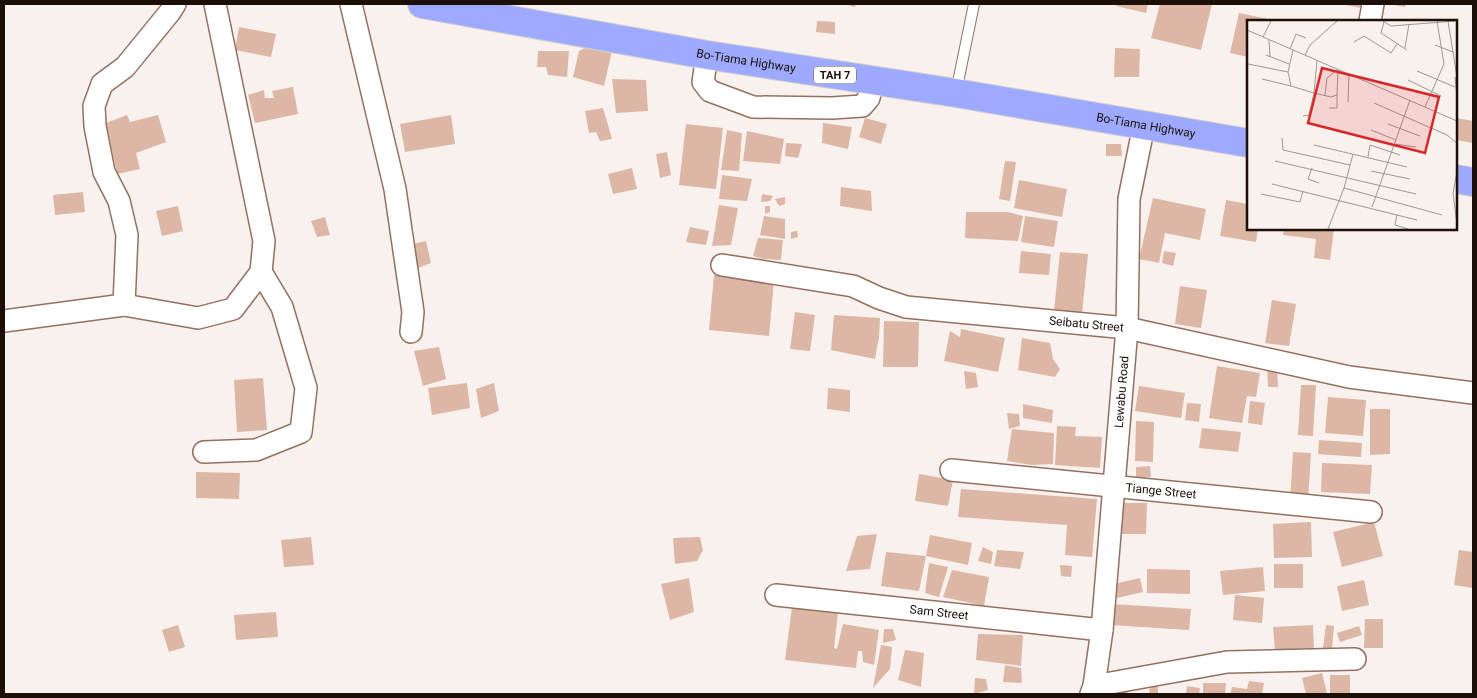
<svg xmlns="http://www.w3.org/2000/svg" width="1477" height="698" viewBox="0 0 1477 698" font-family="Roboto,sans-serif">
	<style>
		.building { fill: #dcb7a5 }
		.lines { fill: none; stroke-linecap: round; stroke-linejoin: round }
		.lane-casing { stroke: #937160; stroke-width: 12 }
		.street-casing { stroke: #937160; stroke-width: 24 }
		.highway-casing { stroke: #d1cfce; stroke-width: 30 }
		.lane { stroke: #fff; stroke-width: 10 }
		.street { stroke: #fff; stroke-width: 21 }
		.highway { stroke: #9daaff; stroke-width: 28 }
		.labels { text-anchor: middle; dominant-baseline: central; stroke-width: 5; stroke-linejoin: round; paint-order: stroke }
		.shield { fill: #fff; stroke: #5f5752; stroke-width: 1 }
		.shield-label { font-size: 11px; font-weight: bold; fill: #1b0f08 }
		.street-label { font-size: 12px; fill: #1b0f08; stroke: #fff }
		.inset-road { fill: none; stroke: #a09792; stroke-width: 1 }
		.view { fill: #d62828; fill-opacity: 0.15; stroke: #d62828; stroke-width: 2.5 }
		.inset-edge { fill: none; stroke: #1b0f08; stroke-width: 2.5 }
	</style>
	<rect width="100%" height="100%" fill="#f9f1ee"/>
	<!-- building -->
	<path class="building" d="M844 4H856L855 7Z
		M1117 4H1148L1146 13 1116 6Z
		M1160 4H1212L1201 50 1151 38Z
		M1340 4H1361V8Z
		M1389 4H1406L1405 7Z
		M1239 13 1273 20 1248 21V57L1230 53Z
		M817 21 835 22V34L816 32Z
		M239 27 276 34 271 57 235 50Z
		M591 45 612 51 604 86 573 77 579 51Z
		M1115 48 1140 49 1139 77H1114Z
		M538 51H569L567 77 548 75 546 67H537Z
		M612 79 646 80 648 111 616 113Z
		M293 87 298 114 255 123 248 95 264 90 265 98H274L272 91Z
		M603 108 612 139 600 141 596 132 589 133 585 111Z
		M127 115 130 122 158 115 166 142 136 153 140 169 117 174 106 123Z
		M451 115 455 144 405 152 400 124Z
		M865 118 887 124 881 144 859 137Z
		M1456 118 1473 121V143L1456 140Z
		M823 123 852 127 848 149 822 143Z
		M686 124 723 128 716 189 679 185Z
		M727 130 742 133 739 171 721 170Z
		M747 131 784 139 780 164 743 161Z
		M786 143 802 144 798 158 785 156Z
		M1106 144H1121L1122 156H1106Z
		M667 152 671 175 660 178 656 154Z
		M1005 161 1016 162 1010 201 999 199Z
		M632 168 637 189 613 194 608 174Z
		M722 175 752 179 747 201 719 199Z
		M1019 180 1067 189 1062 217 1014 208Z
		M841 187 871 191 872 211 840 206Z
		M83 192 85 212 55 215 53 195Z
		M762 194 773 196 770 201 761 202Z
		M785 197V204L779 206 775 199Z
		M1153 198 1206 209 1200 240 1165 233 1159 263 1139 259Z
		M1226 200 1248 204V229H1258L1256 242 1220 236Z
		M719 205 738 208 731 245 712 246Z
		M178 206 183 231 162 236 156 211Z
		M765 206H770V212L765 214Z
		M966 212H1008L1023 216 1018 241 965 238Z
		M764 216 785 219V239L760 235Z
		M1025 216 1058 221 1054 247 1021 242Z
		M325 217 330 235 317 237 311 221Z
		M690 227 709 231 706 245 686 242Z
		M1284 229H1334L1330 260 1314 258 1316 239 1283 235Z
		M797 231 798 237 791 239V232Z
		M758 238 783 240 781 260 763 259 753 256Z
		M426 241 431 263 418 268 413 244Z
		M1021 251 1051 254 1049 275 1019 273Z
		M1164 251 1176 253 1173 266 1162 263Z
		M1060 252 1088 254 1082 314 1054 311Z
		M714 275 774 281 769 336 709 330Z
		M1180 286 1207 290 1201 328 1175 324Z
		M1272 300 1296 304 1289 346 1265 343Z
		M795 312 815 315 810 351 790 349Z
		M834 315 880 318 879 337 875 359 831 350Z
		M884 321 919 322 918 367H883Z
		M961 329 1005 338 998 372 944 361 950 331 960 337Z
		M1022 338 1050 343 1053 359 1060 369 1055 377 1018 370Z
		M439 347 446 379 423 386 414 351Z
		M1217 366 1260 373 1256 397 1247 396 1242 423 1209 418Z
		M1267 367H1277L1278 387H1268Z
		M964 371 976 373 978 387 966 389Z
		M263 378 267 430 237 432 234 380Z
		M467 383 470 408 432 415 428 388Z
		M494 383 499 411 481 418 476 389Z
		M1301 385H1316L1313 436 1298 435Z
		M1139 386 1185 393 1181 418 1135 411Z
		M828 388 850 390V412L827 409Z
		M1328 397 1366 400 1363 436 1325 433Z
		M1250 401 1265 403 1262 425 1248 423Z
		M1187 403 1201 404 1199 422 1185 420Z
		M1023 404 1053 410 1052 423 1023 418Z
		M1370 409H1390V454L1370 455Z
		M1007 413 1019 414 1020 426 1009 429Z
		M1136 421 1154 422 1153 462 1135 461Z
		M1057 426 1076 427 1075 436 1102 437 1100 468 1055 465Z
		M1202 428 1241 432 1238 452 1199 448Z
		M1012 429 1054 433 1053 464 1032 465 1007 461Z
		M1319 440 1362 443 1361 457 1318 454Z
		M1293 452 1311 453 1308 502 1290 501Z
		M1322 463 1372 465 1370 494 1321 492Z
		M1150 466 1151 477 1136 478V467Z
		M196 472 240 473 239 499 196 498Z
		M919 474 953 480 948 506 915 501Z
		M961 489 1097 499 1092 557 1065 555 1067 525 958 517Z
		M1120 503H1147L1146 534H1120Z
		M1311 522 1312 557 1274 558 1273 524Z
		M1374 522 1383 556 1342 567 1333 532Z
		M877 534 870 569 846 571 857 536Z
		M930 535 972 543 968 565 926 556Z
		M311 537 314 565 284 567 281 540Z
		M700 537 703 550 697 561 675 564 673 538Z
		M983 547 993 552 991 564 978 561Z
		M997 550 1024 552 1020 569 994 566Z
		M1459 550 1473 552V588L1454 585Z
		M886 552 926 556 919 591 881 586Z
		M929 563 948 567 939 597 925 593Z
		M1274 564H1303V588H1274Z
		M1060 565 1072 566 1071 577 1061 576Z
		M1263 567 1265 591 1223 595 1220 571Z
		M1147 569 1190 570V594L1147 593Z
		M952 570 989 577 984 606 943 597Z
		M689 578 694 612 670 620 661 584Z
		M1140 578 1143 592 1117 598 1114 584Z
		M1364 580 1369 605 1342 611 1337 586Z
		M1235 595 1264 598 1262 623 1233 620Z
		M1112 604 1191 609 1189 630 1111 625Z
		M792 607 838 612 834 648 837 649 843 624 879 630 874 665 863 662 862 651H858L856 668 785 660Z
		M276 612 278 637 236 640 234 615Z
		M1365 619H1383V648H1364Z
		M178 625 185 647 169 652 162 630Z
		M1313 625 1314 648 1275 650 1273 627Z
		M1326 625 1334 626 1332 649 1323 648Z
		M1359 626 1362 635 1340 642 1337 633Z
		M884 629H893L896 640 883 643Z
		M978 634 1023 635 1021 666 976 660Z
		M881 645 892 647 890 669 873 688Z
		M905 650 924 653 921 687 898 680Z
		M1005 665 1021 668 1022 683 1003 682Z
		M1322 673 1327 693 1306 694 1302 678Z
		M1330 675H1350V694H1330Z
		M975 678 986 679 988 690 974 694Z
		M1249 681 1264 683 1262 694H1230L1232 687 1247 689Z
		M1203 683H1226L1225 694H1203Z
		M1104 686 1128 692 1127 694H1102Z
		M1150 686 1158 687V694H1149Z
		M1187 686 1200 688 1199 694H1186Z"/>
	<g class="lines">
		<defs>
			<path id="lane" d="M956 92 974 4"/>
			<g id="street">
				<path d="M351 4 395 189 413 312 411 332"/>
				<path d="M1370 21 1373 4"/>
				<path d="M707 55 703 82 710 91 753 107 832 108 862 106 869 98 873 80"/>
				<path id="s1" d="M722 265 853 286 879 298 906 307 1127 328 1349 377 1473 393"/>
				<path d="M124 305 127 235 119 201 104 172 95 126 94 106 102 84 125 67 170 12 175 4"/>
				<path d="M4 321 124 305 198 318 233 309 261 272 264 241 215 4"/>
				<path d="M204 452 256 450 301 432 306 388 282 307 261 272"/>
				<path id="s2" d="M951 470 1371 512"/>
				<path id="s3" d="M776 595 1102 630"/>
				<path d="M1094 686 1227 662 1355 659"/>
				<path id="s4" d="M1091 694 1094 686 1102 630 1127 328 1129 199 1144 125"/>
			</g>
			<g id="highway">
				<path id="s5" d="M422 4 707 55 956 93 1248 143"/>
				<path d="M1456 179 1473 182"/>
			</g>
		</defs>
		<!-- lane casing -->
		<use href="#lane" class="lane-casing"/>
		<!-- street casing -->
		<use href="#street" class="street-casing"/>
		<!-- highway casing -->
		<use href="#highway" class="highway-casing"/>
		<!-- lane -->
		<use href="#lane" class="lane"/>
		<!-- street -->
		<use href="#street" class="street"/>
		<!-- highway -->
		<use href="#highway" class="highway"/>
	</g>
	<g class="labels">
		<!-- shield labels -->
		<rect class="shield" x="814" y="66.5" width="42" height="17" rx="4"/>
		<g class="shield-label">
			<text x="835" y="75">TAH 7</text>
		</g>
		<!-- street labels -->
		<g class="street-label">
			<text stroke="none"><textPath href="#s5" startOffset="329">Bo-Tiama Highway</textPath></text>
			<text stroke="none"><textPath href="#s5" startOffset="734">Bo-Tiama Highway</textPath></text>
			<text stroke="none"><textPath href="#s1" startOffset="371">Seibatu Street</textPath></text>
			<text stroke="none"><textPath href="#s4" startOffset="304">Lewabu Road</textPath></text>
			<text stroke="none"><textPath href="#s2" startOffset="211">Tiange Street</textPath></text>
			<text stroke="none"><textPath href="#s3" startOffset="164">Sam Street</textPath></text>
		</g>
	</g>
	<!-- overview -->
	<g transform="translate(1247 20)">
		<rect width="210" height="210" fill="#f9f1ee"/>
		<path class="inset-road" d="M136 1 144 6 208 1M201 1 210 57M137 2 134 13 160 30M0 10 210 101M16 17 24 1M22 20 23 37M107 22 117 16 144 33 150 24M188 25 206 32M158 28 162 4M43 29 49 14 59 18M19 35 42 44M58 35 63 25 90 1M70 41 67 73 84 77 90 75 91 49M1 44 41 52M170 51 208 67M208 57 210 76M15 59 44 66 41 52 46 30M161 60 194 76M44 66 67 73 62 95 56 96M78 75 80 58 90 50M101 82 102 54M127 83 200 115 210 123M178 87 197 44 190 1M82 88H90V75M141 104 173 116M124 110 149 120M35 118 36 130 103 145M148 124 169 127M67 125 160 147M121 137 123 125 153 135M28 141 169 174M65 148 61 159 72 163M124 151 163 159M210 152 206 173 210 204M25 164 170 200M97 168 195 195M14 174 53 182 56 171M125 187 163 80M150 194 148 205 161 209M81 209 97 168 106 134"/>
		<path class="view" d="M75 48 192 77 178 133 61 103Z"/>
		<rect width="210" height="210" class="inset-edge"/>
	</g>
	<!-- border -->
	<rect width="1477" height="698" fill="none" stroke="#1b0f08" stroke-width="10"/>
</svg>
